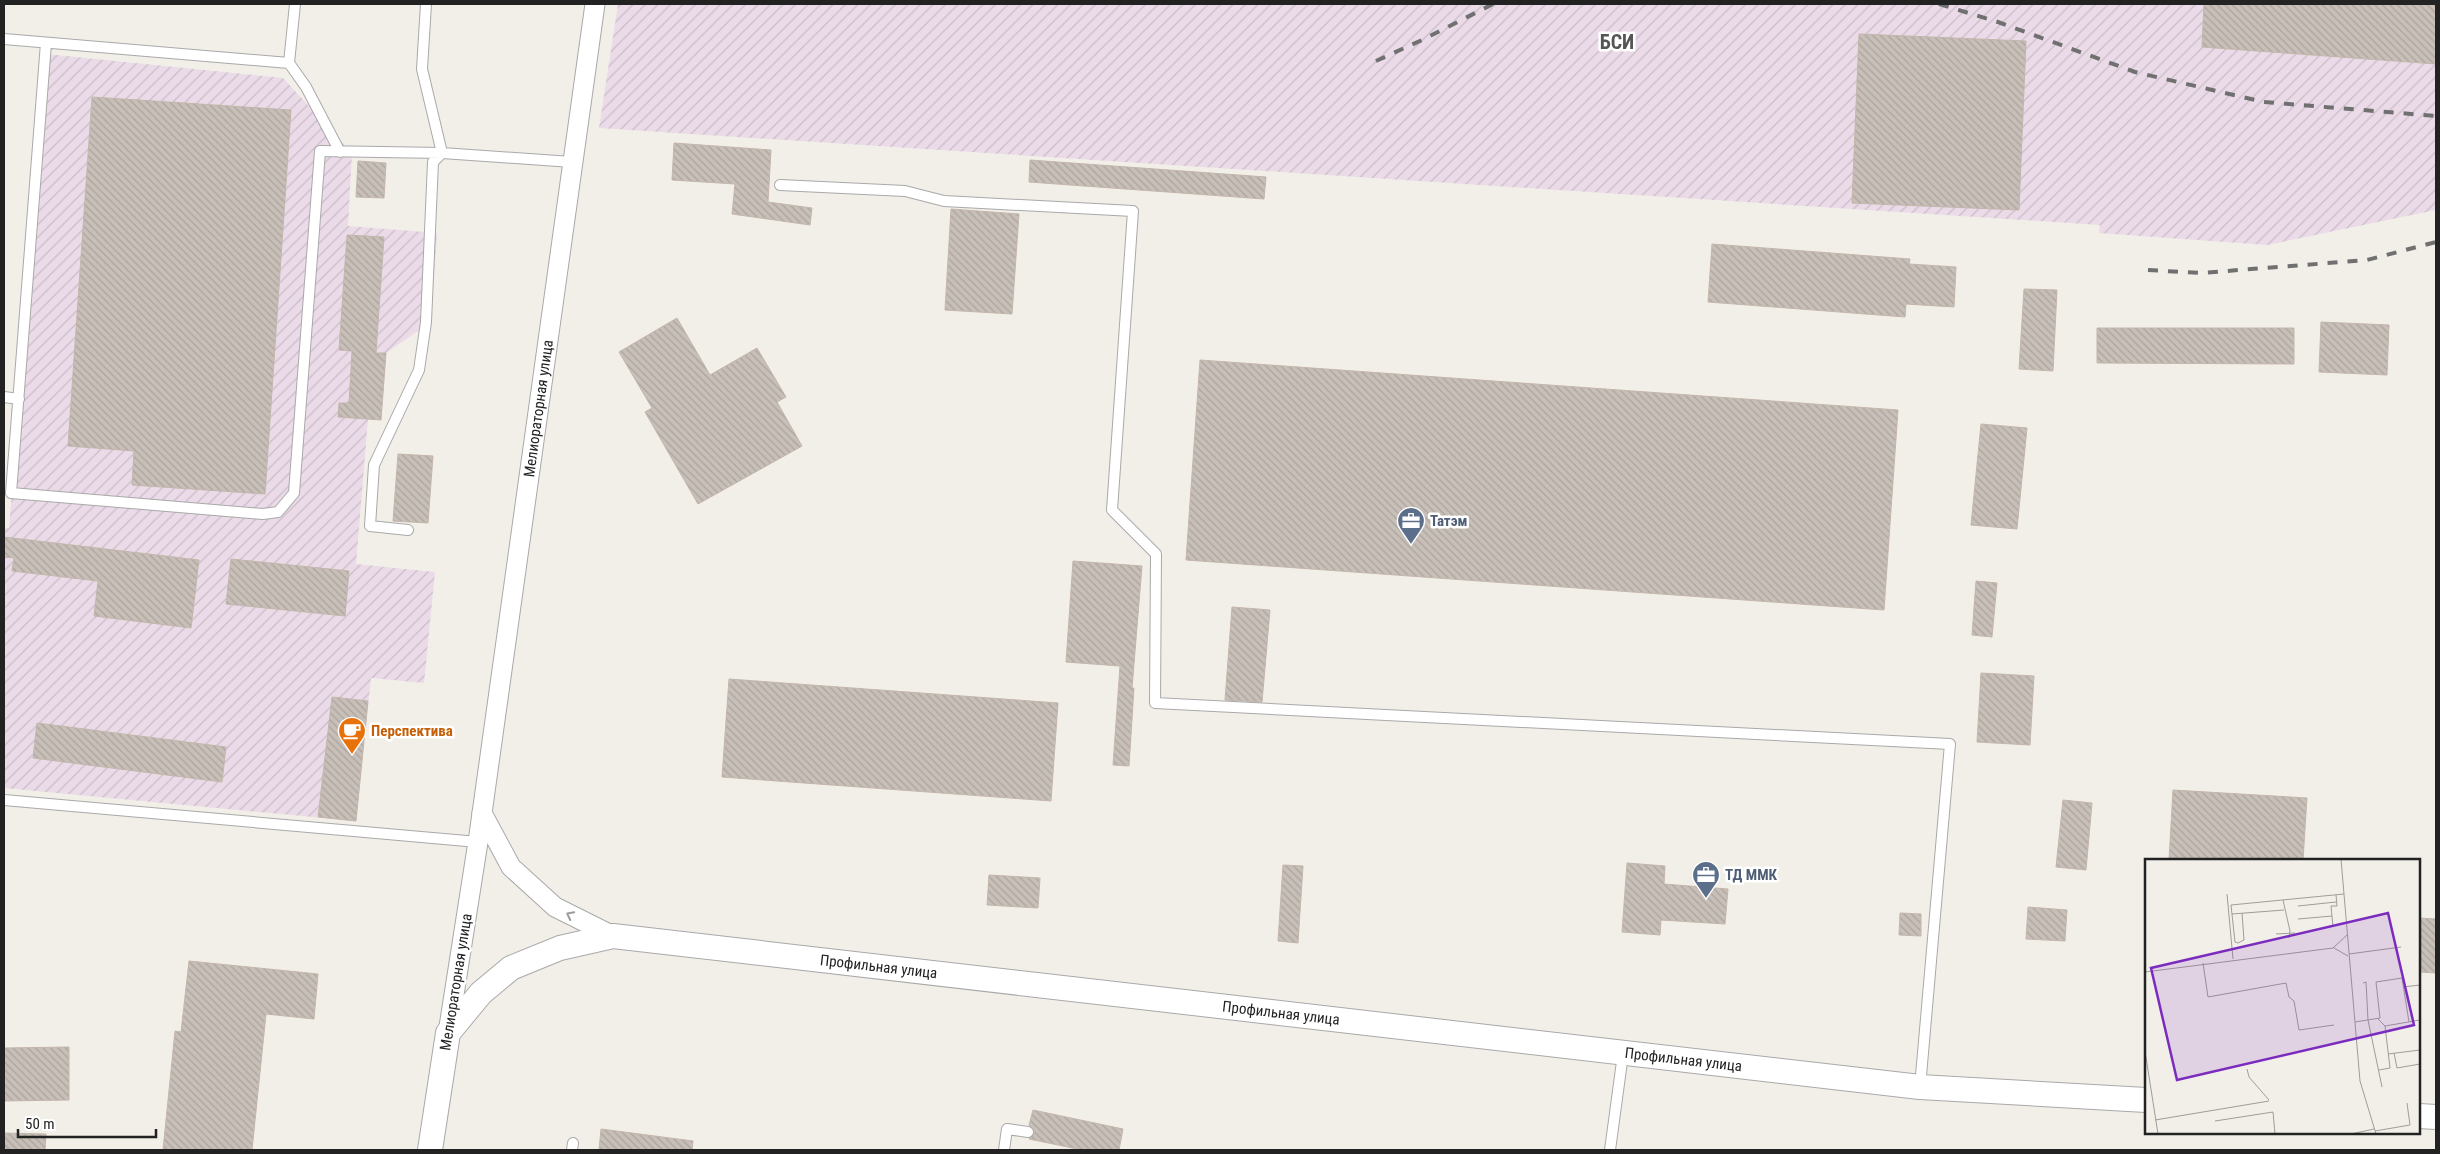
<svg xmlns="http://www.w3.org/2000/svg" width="2440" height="1154" viewBox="0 0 2440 1154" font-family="'Roboto Condensed',sans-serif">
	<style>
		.industrial { fill: url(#industrial-furrows) }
		.building { fill: url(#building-back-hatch); stroke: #c4b6ab }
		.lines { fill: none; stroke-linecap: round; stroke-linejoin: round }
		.service-casing { stroke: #a9a9a9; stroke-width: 12 }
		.minor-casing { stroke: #a9a9a9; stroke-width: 21 }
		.tertiary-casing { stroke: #a9a9a9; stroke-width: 26 }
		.service { stroke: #fff; stroke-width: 10 }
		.minor { stroke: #fff; stroke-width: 19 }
		.tertiary { stroke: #fff; stroke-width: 24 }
		.rail { stroke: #707070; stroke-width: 4; stroke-dasharray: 10 10; stroke-linecap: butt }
		.oneway { stroke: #9c9c9c }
		.labels { text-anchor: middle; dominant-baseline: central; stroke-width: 5; stroke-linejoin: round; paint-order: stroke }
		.street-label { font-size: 15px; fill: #222; stroke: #fff }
		.service-label { font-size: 15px; font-weight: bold; fill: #4e5e75; stroke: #fff; text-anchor: start }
		.food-label { font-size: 15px; font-weight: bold; fill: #c56008; stroke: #fff; text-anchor: start }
		.district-label { font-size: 20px; font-weight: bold; fill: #555; stroke: #fff }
		.inset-road { fill: none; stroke: #9f9d99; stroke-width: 1 }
		.view { fill: #7b2cbf; fill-opacity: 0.15; stroke: #7b2cbf; stroke-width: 2.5 }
		.inset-edge { fill: none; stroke: #222; stroke-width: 2.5 }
	</style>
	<defs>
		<pattern id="industrial-furrows" width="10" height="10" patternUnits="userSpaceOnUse" patternTransform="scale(1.25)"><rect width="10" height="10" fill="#ebdbe8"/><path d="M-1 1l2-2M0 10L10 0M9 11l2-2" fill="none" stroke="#c9bcc7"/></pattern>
		<pattern id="building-back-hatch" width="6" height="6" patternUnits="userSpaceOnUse" patternTransform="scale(1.25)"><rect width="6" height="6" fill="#c7bfb8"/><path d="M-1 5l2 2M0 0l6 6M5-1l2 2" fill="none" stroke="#aba49e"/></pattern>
	</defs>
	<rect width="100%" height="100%" fill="#f2efe9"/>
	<!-- industrial -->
	<path class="industrial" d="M618 4H2436V210L2267 245 2099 233 2100 225 599 128Z
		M46 54 283 78 352 153 348 226 437 233 431 322 386 353 381 420 368 419 356 564 435 572 424 683 371 678 356 821 4 788V528H9Z"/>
	<!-- building -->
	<path class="building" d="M2204 4H2436V64L2202 47Z
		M1859 34 2026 41 2019 210 1852 203Z
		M92 97 291 110 265 494 132 485 134 451 68 446Z
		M674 143 771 150 768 202 812 208 810 225 732 214 735 184 672 180Z
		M1030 160 1266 177 1264 199 1029 182Z
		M358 161 386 163 384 198 356 197Z
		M951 209 1019 214 1012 314 945 310Z
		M347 235 384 237 376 353H386L381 420 338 417 339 403H349L352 351 339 350Z
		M1712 244 1910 259 1909 264 1956 267 1954 307 1906 304 1905 317 1708 302Z
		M2024 289 2057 290 2053 371 2019 369Z
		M677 318 710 375 757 348 786 397 777 402 802 446 698 504 645 412 652 408 619 352Z
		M2321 322 2389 325 2387 375 2319 372Z
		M2097 328H2294V364L2097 363Z
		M1200 360 1898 410 1884 610 1186 560Z
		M1981 424 2027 428 2017 529 1971 525Z
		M398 454 433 456 428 523 393 521Z
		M4 537 199 560 191 628 94 616 98 581 12 571 14 558 4 557Z
		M231 559 349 571 345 616 226 604Z
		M1073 561 1142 566 1132 688H1134L1129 766 1113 765 1120 666 1066 662Z
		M1976 581 1997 583 1992 637 1972 635Z
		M1232 607 1270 610 1262 702 1225 700Z
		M1981 673 2034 676 2030 745 1977 742Z
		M729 679 1058 703 1051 801 722 777Z
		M332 697 368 701 356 821 318 817Z
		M37 723 226 747 222 782 33 758Z
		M2173 790 2307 798 2303 860H2169Z
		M2063 800 2092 803 2086 870 2056 867Z
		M1627 863 1665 866 1664 884 1728 889 1725 924 1661 920 1660 935 1622 932Z
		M1283 865 1303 866 1298 943 1278 941Z
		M989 875 1040 878 1038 908 987 905Z
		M2028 907 2067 910 2065 941 2026 939Z
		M1900 913 1921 914V936L1899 935Z
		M2419 918 2436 919V973L2419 972Z
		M189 961 318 974 314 1019 266 1014 252 1150H163L175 1031 181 1032Z
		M69 1047V1100L4 1101V1048Z
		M1033 1110 1123 1129 1119 1150H1082L1029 1139 1035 1132 1029 1125Z
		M601 1129 693 1141 692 1150H599Z
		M4 1133 46 1134 45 1150H4Z"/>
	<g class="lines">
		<defs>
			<path id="service" d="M426 4 422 69 442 153
				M4 39 289 63 306 87 340 152
				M46 43 11 493 263 514 278 512 294 493 320 151 442 153 572 162
				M289 63 295 4
				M780 185 905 191 944 201 1133 211 1112 510 1156 554 1155 703 1950 744 1920 1087
				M4 397 19 399
				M408 530 370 526 374 465 419 370 426 322 433 162 442 153
				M4 800 478 842
				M572 1150 573 1143
				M1004 1150 1007 1129 1028 1132
				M1610 1150 1623 1054"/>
			<g id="minor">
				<path d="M482 813 511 867 555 907 613 936"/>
				<path id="s1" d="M448 1033 478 842 595 4"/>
			</g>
			<g id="tertiary">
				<path d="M2419 1116 2436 1117"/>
				<path id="s2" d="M430 1150 448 1033 481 993 511 968 560 948 613 936 1920 1087 2146 1100"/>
			</g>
		</defs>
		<!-- service casing -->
		<use href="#service" class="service-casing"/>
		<!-- minor casing -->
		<use href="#minor" class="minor-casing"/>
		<!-- tertiary casing -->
		<use href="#tertiary" class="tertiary-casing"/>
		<!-- service -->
		<use href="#service" class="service"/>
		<!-- minor -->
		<use href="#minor" class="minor"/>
		<!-- tertiary -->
		<use href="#tertiary" class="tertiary"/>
		<!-- rail -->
		<path class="rail" d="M1939 4 1998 22 2135 72 2264 102 2436 116
			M1376 61 1422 40 1493 4
			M2148 270 2201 273 2367 260 2436 242"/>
	</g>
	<!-- one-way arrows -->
	<defs><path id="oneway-chevron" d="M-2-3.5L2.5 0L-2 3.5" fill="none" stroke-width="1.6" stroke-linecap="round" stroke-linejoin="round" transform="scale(1.25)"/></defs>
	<use class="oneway" href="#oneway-chevron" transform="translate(570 915) rotate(-153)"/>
	<!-- icons -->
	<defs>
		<symbol id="office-pin" viewBox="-11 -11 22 30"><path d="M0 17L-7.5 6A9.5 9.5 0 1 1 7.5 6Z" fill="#5c6f8a" stroke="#fff"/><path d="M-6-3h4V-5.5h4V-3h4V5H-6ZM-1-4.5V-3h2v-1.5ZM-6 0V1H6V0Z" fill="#fff"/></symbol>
		<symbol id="cafe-pin" viewBox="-11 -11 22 30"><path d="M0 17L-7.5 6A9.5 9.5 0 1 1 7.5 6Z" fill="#e8710a" stroke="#fff"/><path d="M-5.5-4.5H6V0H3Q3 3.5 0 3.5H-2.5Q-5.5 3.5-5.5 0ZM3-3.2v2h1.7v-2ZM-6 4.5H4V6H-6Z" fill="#fff"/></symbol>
	</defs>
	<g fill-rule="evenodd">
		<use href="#office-pin" x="1395" y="505" width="32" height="43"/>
		<use href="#cafe-pin" x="336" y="715" width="32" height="43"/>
		<use href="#office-pin" x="1690" y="859" width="32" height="43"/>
	</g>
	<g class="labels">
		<!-- street labels -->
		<g class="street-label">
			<text stroke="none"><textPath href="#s1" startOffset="631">Мелиораторная улица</textPath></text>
			<text stroke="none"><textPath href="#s2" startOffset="584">Профильная улица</textPath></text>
			<text transform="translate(456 982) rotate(-81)">Мелиораторная улица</text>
			<text stroke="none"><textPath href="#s2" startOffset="989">Профильная улица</textPath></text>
			<text stroke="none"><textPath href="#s2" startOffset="1394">Профильная улица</textPath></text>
		</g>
		<!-- service labels -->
		<g class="service-label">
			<text x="1430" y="521">Татэм</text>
			<text x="1725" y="875">ТД ММК</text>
		</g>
		<!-- food labels -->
		<g class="food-label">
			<text x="371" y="731">Перспектива</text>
		</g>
		<!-- district labels -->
		<g class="district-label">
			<text x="1617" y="42">БСИ</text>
		</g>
	</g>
	<!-- overview -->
	<g transform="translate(2145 859)">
		<rect width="275" height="275" fill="#f2efe9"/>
		<path class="inset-road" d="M196 0 215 222 231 275M82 35 88 100M138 41 145 72 144 79M153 47 191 43M97 54 99 81 93 84 90 83 86 46 199 35M87 55 139 51M153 60 187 57M188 68 186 47H192L191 36M131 75 150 74M189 89 203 97M204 95 256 88M58 104 63 138 141 124 144 138 149 142 154 171 189 166M0 113 188 89 202 76M218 124 221 123 223 161 237 228M258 128 275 126M233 160 240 167 275 161M210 163 235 159 231 123 257 119 264 163M0 192 13 275M249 194 252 209 275 205M243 195 275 191M102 210 104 218 124 241M234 211 245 209 240 167M10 261 124 242M70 262 128 253 130 275M230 272 265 266 262 244M206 275 229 270"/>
		<path class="view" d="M243 54 269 166 32 221 6 109Z"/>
		<rect width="275" height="275" class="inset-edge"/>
	</g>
	<!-- border -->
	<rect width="2440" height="1154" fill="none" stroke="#222222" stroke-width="10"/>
	<!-- scale -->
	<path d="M18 1129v8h138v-8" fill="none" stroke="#222222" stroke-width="2.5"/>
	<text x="25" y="1129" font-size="15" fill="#222222" stroke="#ffffff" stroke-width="4" paint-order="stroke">50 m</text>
</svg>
